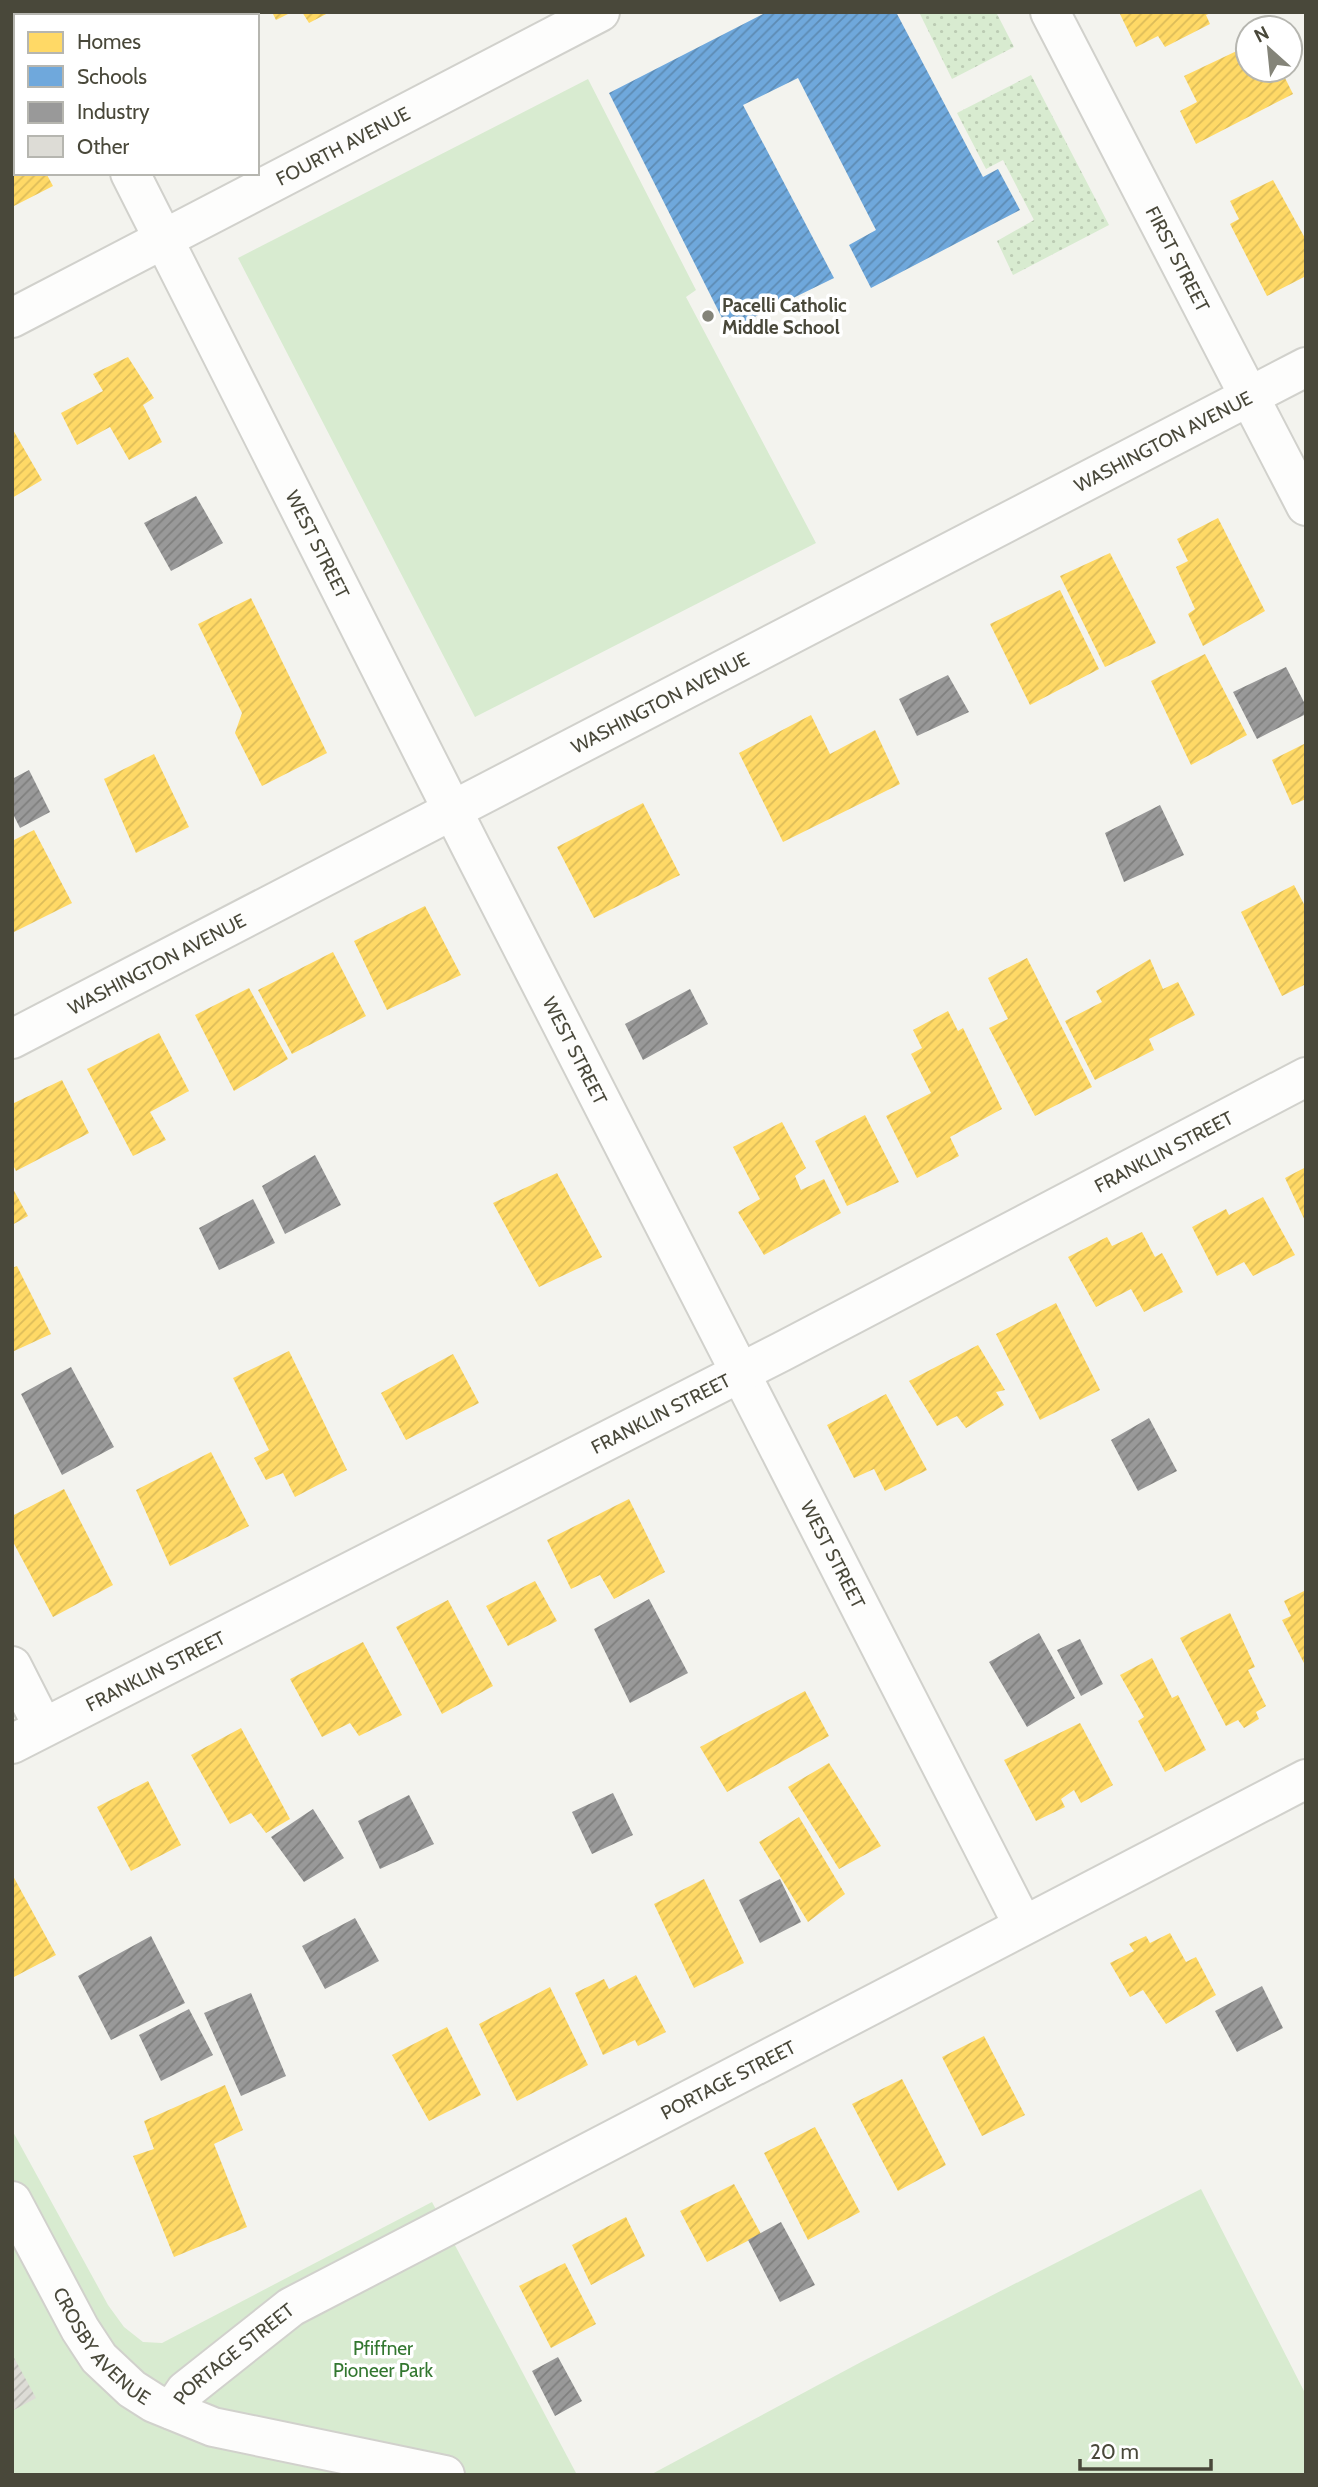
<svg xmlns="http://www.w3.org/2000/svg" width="1318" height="2487" viewBox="0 0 1318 2487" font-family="Cabin,sans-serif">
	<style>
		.grass { fill: url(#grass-dots) }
		.park { fill: #d8ebd0 }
		.homes { fill: url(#homes-hatch) }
		.schools { fill: url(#schools-hatch) }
		.industry { fill: url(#industry-hatch) }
		.building { fill: url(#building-hatch) }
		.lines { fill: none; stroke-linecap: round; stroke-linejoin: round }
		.minor-casing { stroke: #d1d1cc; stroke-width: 42 }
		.minor { stroke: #fdfdfc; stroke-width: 38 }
		.poi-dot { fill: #848479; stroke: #fff; stroke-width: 2.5 }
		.labels { text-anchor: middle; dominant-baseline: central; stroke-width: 7; stroke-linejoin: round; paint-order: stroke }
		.street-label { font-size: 19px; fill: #49483a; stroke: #fff }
		.poi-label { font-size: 19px; font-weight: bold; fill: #49483a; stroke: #fff; text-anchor: start }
		.park-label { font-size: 19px; fill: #337730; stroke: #fff }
	</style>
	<defs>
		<pattern id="grass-dots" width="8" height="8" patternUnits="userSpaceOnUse" patternTransform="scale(1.75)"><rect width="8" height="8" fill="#d8ebd0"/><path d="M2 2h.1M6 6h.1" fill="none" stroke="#bbcbb3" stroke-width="1.8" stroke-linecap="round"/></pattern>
		<pattern id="homes-hatch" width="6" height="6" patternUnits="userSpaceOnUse" patternTransform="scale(1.75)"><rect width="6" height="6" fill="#ffd966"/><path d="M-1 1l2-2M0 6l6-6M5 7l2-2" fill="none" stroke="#dcbc59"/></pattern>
		<pattern id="schools-hatch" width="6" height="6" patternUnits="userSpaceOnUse" patternTransform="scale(1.75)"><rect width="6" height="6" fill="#6fa8dc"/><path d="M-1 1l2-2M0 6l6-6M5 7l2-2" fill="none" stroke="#5d8bb3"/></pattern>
		<pattern id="industry-hatch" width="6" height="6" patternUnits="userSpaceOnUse" patternTransform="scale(1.75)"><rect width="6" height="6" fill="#999"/><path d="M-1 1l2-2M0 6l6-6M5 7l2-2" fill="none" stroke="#7f7f7e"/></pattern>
		<pattern id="building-hatch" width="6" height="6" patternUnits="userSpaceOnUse" patternTransform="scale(1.75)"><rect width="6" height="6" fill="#dddcd6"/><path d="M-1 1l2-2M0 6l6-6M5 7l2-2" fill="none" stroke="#bfbeb8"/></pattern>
	</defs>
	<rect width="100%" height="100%" fill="#f3f3ee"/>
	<!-- grass -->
	<path class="grass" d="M919 12H996L1014 47 952 79Z
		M1031 75 1109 225 1013 275 997 241 1034 220 1003 160 986 169 957 113Z"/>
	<!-- park -->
	<path class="park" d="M588 79 696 290 686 297 816 543 475 717 238 258Z
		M12 2130 108 2305 124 2327 143 2342 162 2343 432 2202 576 2473 582 2475H12Z
		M1201 2189 1306 2395V2475H650L863 2361Z"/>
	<!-- homes -->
	<path class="homes" d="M272 12H292L276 20Z
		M302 12H330L309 23Z
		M1119 12H1213L1206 15 1210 24 1165 47 1158 36 1136 47Z
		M1243 48 1248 57V70H1256L1258 74 1267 70H1281L1293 94 1196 144 1180 111 1197 102 1184 76Z
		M12 111 16 117V173H46L53 186 12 207Z
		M1273 180 1306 240V276L1267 296 1230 224 1239 219 1230 201Z
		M128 357 154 398 143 405 162 442 129 460 110 427 77 445 61 413 103 391 93 374Z
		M12 428 42 480 12 498Z
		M1218 518 1265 611 1203 646 1188 614 1195 609 1176 567 1188 561 1177 539Z
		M1110 553 1156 643 1105 667 1060 576Z
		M1060 590 1099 669 1030 705 990 624Z
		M251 598 327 753 262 786 235 733 242 713 198 624Z
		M1205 654 1247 735 1191 765 1151 681Z
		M811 715 830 754 875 730 900 784 783 842 739 753Z
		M1306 743V799L1292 805 1272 760Z
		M154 754 189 827 136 853 104 779Z
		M643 803 680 875 594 918 557 847Z
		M34 830 72 903 12 933V841Z
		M1294 885 1306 908V984L1282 996 1241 912Z
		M425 906 461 975 387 1010 354 941Z
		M333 952 366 1016 292 1054 258 990Z
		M1027 958 1092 1087 1035 1116 989 1028 1008 1019 988 978Z
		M1150 959 1163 989 1178 982 1195 1015 1149 1039 1154 1050 1095 1080 1065 1021 1102 1002 1096 991Z
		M249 988 288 1059 234 1091 195 1015Z
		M948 1011 958 1031 963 1028 1002 1109 950 1137 959 1156 917 1178 886 1116 931 1093 911 1054 922 1048 913 1030Z
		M159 1033 189 1091 150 1112 166 1140 133 1156 87 1069Z
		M62 1080 89 1133 16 1171 12 1163V1104Z
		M865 1115 899 1182 847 1206 815 1141Z
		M782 1122 806 1168 795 1176 801 1190 824 1179 841 1213 764 1255 738 1212 760 1199 733 1147Z
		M1306 1167V1223L1285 1178Z
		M557 1173 602 1257 539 1287 493 1203Z
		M12 1187 28 1216 12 1225Z
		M1263 1197 1295 1255 1253 1276 1244 1262 1217 1276 1192 1227 1226 1209 1229 1215Z
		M1142 1232 1155 1257 1162 1253 1183 1292 1144 1312 1131 1289 1096 1307 1068 1257 1107 1237 1112 1246Z
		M17 1266 51 1334 12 1352V1268Z
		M1056 1303 1100 1390 1040 1420 996 1334Z
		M978 1345 1005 1390 996 1392 1004 1405 966 1428 957 1416 937 1426 909 1381Z
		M289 1351 347 1470 295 1497 283 1473 266 1480 254 1458 269 1450 233 1378Z
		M453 1354 479 1403 406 1440 381 1393Z
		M886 1394 927 1470 885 1491 874 1469 854 1478 827 1425Z
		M211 1452 249 1526 170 1566 136 1490Z
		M64 1489 113 1585 53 1617 12 1540V1516Z
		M629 1499 665 1572 614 1599 600 1575 571 1589 547 1540Z
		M535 1581 557 1621 508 1646 486 1606Z
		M1306 1590V1667L1282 1620 1291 1616 1284 1601Z
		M448 1600 493 1686 442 1714 396 1627Z
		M1230 1613 1255 1667 1248 1670 1266 1706 1256 1712 1259 1719 1244 1728 1238 1720 1226 1726 1180 1638Z
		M363 1642 402 1715 359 1736 350 1723 322 1737 290 1679Z
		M1152 1658 1172 1698 1178 1695 1206 1750 1165 1772 1138 1721 1144 1717 1120 1675Z
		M805 1691 829 1736 727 1792 700 1747Z
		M1080 1723 1113 1785 1081 1803 1074 1790 1061 1799 1065 1807 1036 1821 1004 1760Z
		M241 1728 290 1819 266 1833 251 1813 230 1824 191 1755Z
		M829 1763 881 1846 839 1869 788 1787Z
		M148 1781 181 1845 131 1871 97 1807Z
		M799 1817 845 1894 808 1922 759 1842Z
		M12 1874 56 1955 14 1977 12 1974Z
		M704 1879 744 1963 694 1988 654 1904Z
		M1170 1933 1186 1962 1196 1957 1216 1995 1166 2024 1143 1990 1130 1997 1110 1963 1134 1951 1129 1944 1146 1936 1150 1943Z
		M636 1975 666 2032 638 2046 635 2040 603 2055 575 1993 604 1979 609 1989Z
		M550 1987 588 2065 517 2101 479 2024Z
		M447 2027 481 2095 429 2121 392 2055Z
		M984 2036 1025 2115 982 2136 942 2057Z
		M902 2079 946 2165 898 2191 852 2104Z
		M225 2085 243 2130 214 2144 247 2227 174 2257 133 2156 154 2149 144 2121Z
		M815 2127 860 2212 808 2240 764 2153Z
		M734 2184 761 2234 707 2262 680 2211Z
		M626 2217 645 2256 591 2285 572 2245Z
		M565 2263 596 2324 551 2348 519 2286Z"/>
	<!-- schools -->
	<path class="schools" d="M767 12H896L983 177 998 169 1020 210 871 288 849 245 876 230 798 78 743 105 834 278 728 330 609 93Z"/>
	<!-- industry -->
	<path class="industry" d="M196 496 223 543 171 571 144 523Z
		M1286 667 1306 706V714L1257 739 1233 692Z
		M948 675 969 712 917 736 899 699Z
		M29 770 50 812 20 828 12 812V779Z
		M1160 805 1184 855 1124 882 1105 833Z
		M690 989 708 1024 643 1060 625 1024Z
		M315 1155 341 1205 285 1234 262 1186Z
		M253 1199 275 1243 219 1270 199 1228Z
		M71 1367 114 1447 62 1475 21 1394Z
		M1149 1418 1177 1471 1138 1491 1111 1440Z
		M649 1599 688 1673 630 1703 594 1629Z
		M1039 1633 1075 1698 1027 1727 989 1662Z
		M1080 1639 1103 1684 1081 1696 1057 1650Z
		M613 1793 633 1835 592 1854 572 1812Z
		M409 1795 434 1844 380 1869 358 1821Z
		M313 1809 344 1858 304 1882 271 1837Z
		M780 1879 801 1922 760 1943 739 1900Z
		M355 1918 379 1961 325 1989 302 1946Z
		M151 1936 185 2003 111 2040 78 1976Z
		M1262 1986 1283 2028 1237 2052 1215 2011Z
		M251 1993 286 2076 241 2096 204 2013Z
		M189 2009 213 2055 161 2081 139 2035Z
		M781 2222 815 2285 780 2302 748 2240Z
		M558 2357 582 2401 555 2416 532 2371Z"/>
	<!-- building -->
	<path class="building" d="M12 2354 36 2398 12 2411Z"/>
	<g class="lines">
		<defs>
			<g id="minor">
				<path d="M50 12 52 16"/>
				<path id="s1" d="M1050 12 1306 506"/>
				<path id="s2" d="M130 173 473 851 1023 1925"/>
				<path id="s3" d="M12 318 600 12"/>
				<path id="s4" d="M12 1039 1306 367"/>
				<path d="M12 1666 43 1727"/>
				<path id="s5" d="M12 1744 781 1352 1306 1077"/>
				<path id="s6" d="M12 2201 80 2329 99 2358 132 2389 154 2403 213 2427 445 2475"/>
				<path id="s7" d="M172 2410 185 2391 291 2307 1306 1779"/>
			</g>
		</defs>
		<!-- minor casing -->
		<use href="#minor" class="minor-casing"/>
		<!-- minor -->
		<use href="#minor" class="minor"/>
	</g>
	<!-- markers -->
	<circle class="poi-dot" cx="708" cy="316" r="7"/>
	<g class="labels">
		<!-- street labels -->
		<g class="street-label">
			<text stroke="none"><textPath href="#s3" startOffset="373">FOURTH AVENUE</textPath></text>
			<text stroke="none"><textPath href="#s1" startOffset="278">FIRST STREET</textPath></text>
			<text stroke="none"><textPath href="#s4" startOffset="1297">WASHINGTON AVENUE</textPath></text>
			<text stroke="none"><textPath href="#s2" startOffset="416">WEST STREET</textPath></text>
			<text stroke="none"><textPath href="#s4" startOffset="730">WASHINGTON AVENUE</textPath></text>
			<text stroke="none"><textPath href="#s4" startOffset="163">WASHINGTON AVENUE</textPath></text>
			<text stroke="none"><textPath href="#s2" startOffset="984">WEST STREET</textPath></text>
			<text stroke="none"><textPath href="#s5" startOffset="1295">FRANKLIN STREET</textPath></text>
			<text stroke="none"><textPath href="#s5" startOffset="728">FRANKLIN STREET</textPath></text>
			<text stroke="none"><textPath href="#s2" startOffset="1550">WEST STREET</textPath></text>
			<text stroke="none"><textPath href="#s5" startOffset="161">FRANKLIN STREET</textPath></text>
			<text stroke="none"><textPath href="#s7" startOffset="651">PORTAGE STREET</textPath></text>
			<text stroke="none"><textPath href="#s6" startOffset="172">CROSBY AVENUE</textPath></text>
			<text stroke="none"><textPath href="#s7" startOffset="84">PORTAGE STREET</textPath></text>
		</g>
		<!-- poi labels -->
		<g class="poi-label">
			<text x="722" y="305">Pacelli Catholic<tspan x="722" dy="22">Middle School</tspan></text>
		</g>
		<!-- park labels -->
		<g class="park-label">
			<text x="383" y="2348">Pfiffner<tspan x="383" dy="22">Pioneer Park</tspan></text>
		</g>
	</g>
	<!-- border -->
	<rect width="1318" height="2487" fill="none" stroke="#49483a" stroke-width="28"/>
	<!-- legend -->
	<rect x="14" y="14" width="245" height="161" fill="#ffffff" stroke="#b6b6b0" stroke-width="2"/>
	<rect x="28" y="32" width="35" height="21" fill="#ffd966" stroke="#b6b6b0" stroke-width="2"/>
	<text x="77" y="49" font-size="21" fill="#49483a">Homes</text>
	<rect x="28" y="66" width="35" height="21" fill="#6fa8dc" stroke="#b6b6b0" stroke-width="2"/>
	<text x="77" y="84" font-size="21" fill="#49483a">Schools</text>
	<rect x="28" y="102" width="35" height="21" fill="#999999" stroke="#b6b6b0" stroke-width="2"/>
	<text x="77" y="119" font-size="21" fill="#49483a">Industry</text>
	<rect x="28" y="136" width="35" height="21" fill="#dddcd6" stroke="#b6b6b0" stroke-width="2"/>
	<text x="77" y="154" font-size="21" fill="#49483a">Other</text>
	<!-- north arrow -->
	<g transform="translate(1269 49) rotate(333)"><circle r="33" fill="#ffffff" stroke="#b6b6b0" stroke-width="2"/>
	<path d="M0-5L12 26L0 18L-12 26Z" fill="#848479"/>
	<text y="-10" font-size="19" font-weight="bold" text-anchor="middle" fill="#49483a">N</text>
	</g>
	<!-- scale -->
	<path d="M1080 2459v10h131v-10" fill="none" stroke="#49483a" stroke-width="3.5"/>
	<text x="1090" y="2459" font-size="21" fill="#49483a" stroke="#ffffff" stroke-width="5" paint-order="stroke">20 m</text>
</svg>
